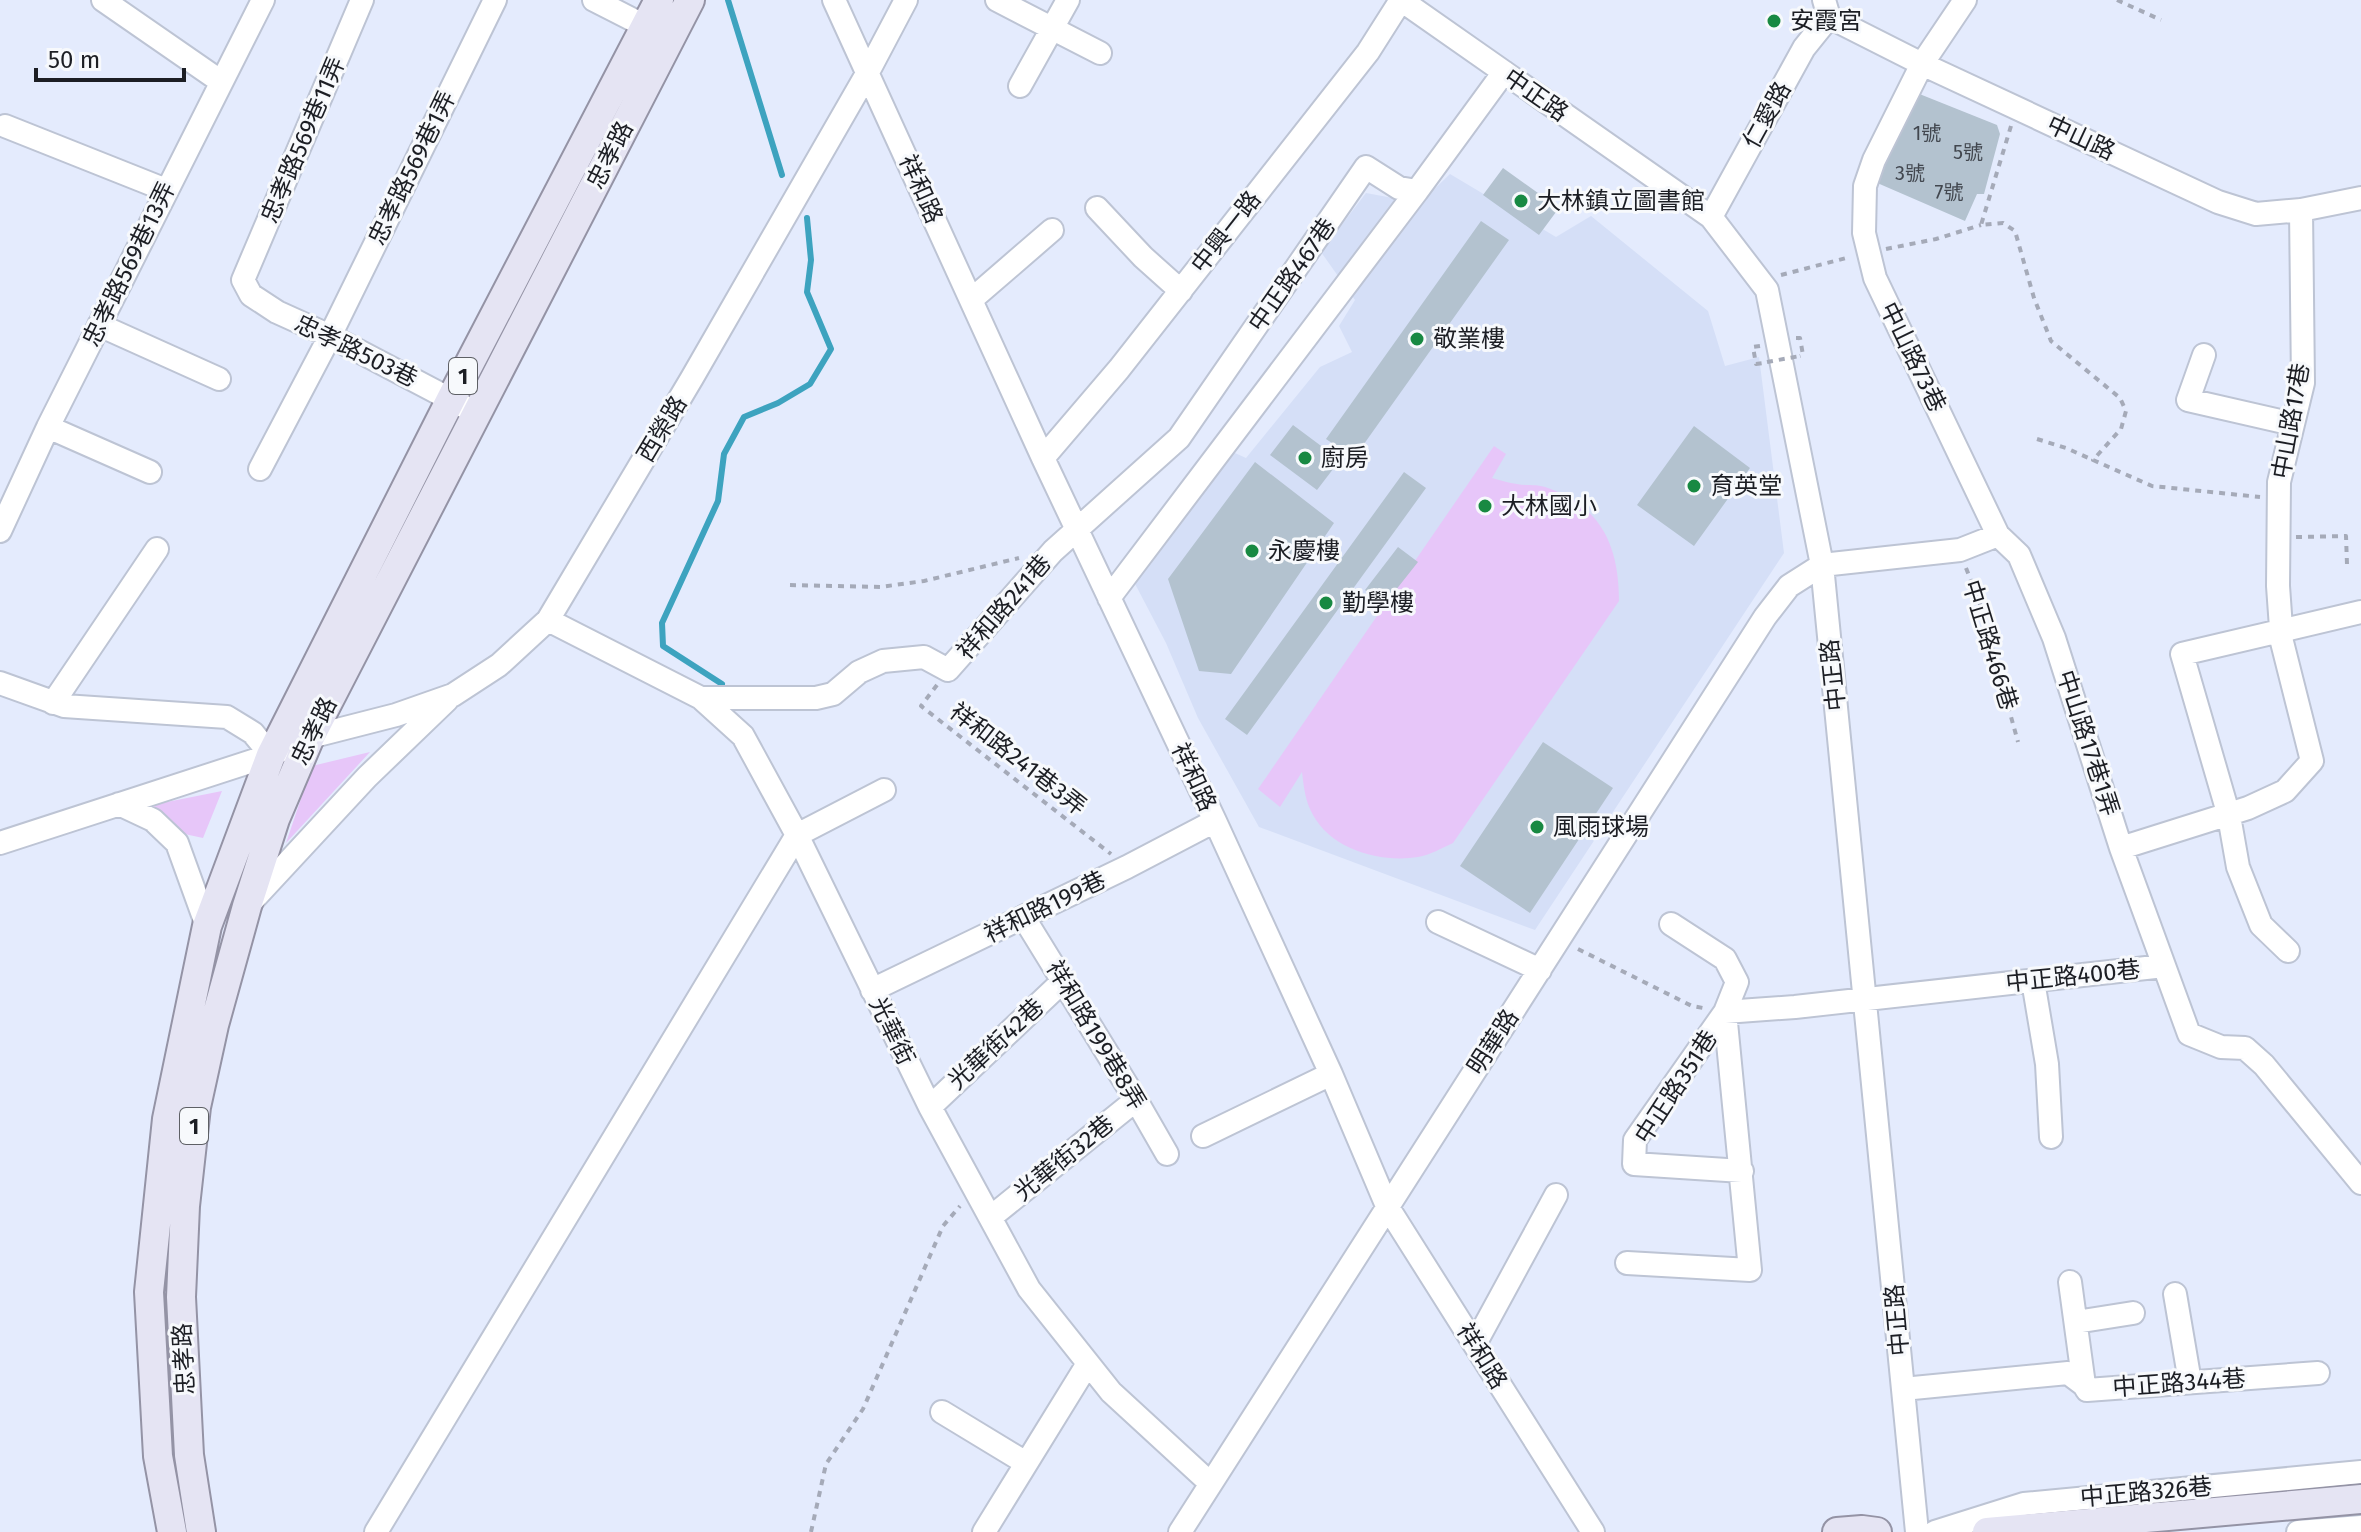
<svg xmlns="http://www.w3.org/2000/svg" width="2361" height="1532" viewBox="0 0 2361 1532" font-family="'Fira Sans','Noto Sans TC',sans-serif">
	<style>
		.built { fill: #d5dff7 }
		.green { fill: #e7c6f9 }
		.lines { fill: none; stroke-linecap: round; stroke-linejoin: round }
		.stream { stroke: #3da3bf; stroke-width: 6 }
		.building { fill: #b3c2cf }
		.minor-casing { stroke: #bdc4d4; stroke-width: 26 }
		.major-casing { stroke: #9493a5; stroke-width: 32 }
		.path { stroke: #a5aab8; stroke-width: 4; stroke-dasharray: 6 6; stroke-linecap: butt }
		.minor { stroke: #fff; stroke-width: 22 }
		.major { stroke: #e5e4f3; stroke-width: 28 }
		.path-bridge { stroke: #a5aab8; stroke-width: 4; stroke-dasharray: 6 6; stroke-linecap: butt }
		.poi-dot { fill: #188942; stroke: #f7f9fc; stroke-width: 3 }
		.labels { text-anchor: middle; dominant-baseline: central; stroke-width: 6; stroke-linejoin: round; paint-order: stroke }
		.number-label { font-size: 20px; fill: #42474f }
		.shield { fill: #f7f9fc; stroke: #5e6065; stroke-width: 2 }
		.shield-label { font-size: 22px; font-weight: bold; fill: #1c1e24 }
		.poi-label { font-size: 24px; fill: #1c1e24; stroke: #f7f9fc; text-anchor: start }
		.street-label { font-size: 24px; fill: #1c1e24; stroke: #f7f9fc }
	</style>
	<rect width="100%" height="100%" fill="#e4ebfd"/>
	<!-- built -->
	<path class="built" d="M1450 174 1556 237 1591 216 1708 311 1725 366 1759 357 1784 553 1535 930 1259 827 1198 718 1166 643 1133 580 1235 453 1246 458 1320 367 1352 352 1339 326 1355 300 1321 252 1366 193 1420 203Z"/>
	<!-- green -->
	<path class="green" d="M1494 446 1506 454 1492 478C1500 480 1509 483 1517 484 1527 486 1538 484 1548 488 1602 507 1619 547 1619 601L1453 843C1442 848 1430 855 1418 857 1381 863 1332 850 1313 815 1305 801 1304 788 1302 772L1280 807 1258 789Z
		M370 752 286 843 312 766Z
		M222 791 203 838 180 833 167 817 152 805Z"/>
	<g class="lines">
		<!-- stream -->
		<path class="stream" d="M728 0 782 175
			M722 684 663 646 662 623 718 501 724 454 744 417 778 403 810 384 831 349 807 292 811 260 807 218"/>
	</g>
	<!-- building -->
	<path class="building" d="M1917 93 1997 125 2000 134 1984 194H1977L1965 221 1875 182Z
		M1503 168 1559 208 1539 235 1483 195Z
		M1481 221 1509 240 1354 458 1326 439Z
		M1293 425 1340 460 1317 490 1270 455Z
		M1694 426 1750 468 1694 546 1637 505Z
		M1255 462 1334 523 1231 674 1199 671 1168 579Z
		M1404 472 1426 488 1247 735 1225 719Z
		M1398 547 1418 562 1384 605 1365 590Z
		M1543 742 1613 788 1530 913 1460 866Z"/>
	<g class="lines">
		<defs>
			<path id="minor" d="M103 0 220 81
				M362 0 243 280 251 295 277 312 330 336 465 407
				M594 0 645 26
				M834 0 1043 458 1215 821 1331 1074 1387 1206 1593 1532
				M997 0 1100 53
				M1401 0 1711 217 1767 290 1822 565 1917 1532
				M1824 0 1829 17 1922 64 2218 202 2256 214 2301 210 2361 198
				M1965 0 1922 64 1874 160 1865 186 1864 233 1875 278 1998 535 2019 555 2054 638 2121 848 2189 1034 2221 1047 2245 1048 2264 1065 2361 1183
				M1020 86 1068 0
				M5 126 166 190
				M1097 208 1143 257 1181 291
				M1711 217 1804 48 1829 17
				M971 300 1052 230
				M99 325 219 379
				M2204 355 2188 400 2293 424
				M48 427 150 472
				M1043 458 1119 369 1368 52 1401 0
				M260 469 330 336 495 0
				M0 531 48 427 263 0
				M1109 598 1417 191
				M548 620 701 698 743 736 797 835 930 1107 1029 1289 1111 1392 1210 1483
				M0 683 64 706 227 717 253 733 271 755
				M701 698H816L833 694 859 672 883 661 924 657 948 670 1053 551 1179 438 1366 167 1399 188 1417 191 1504 72
				M53 703 157 549
				M119 804 153 820 177 843 207 926
				M0 843 271 755 310 737 396 715 453 695 499 665 548 620 692 378 868 72 906 0
				M2121 848 2248 808 2285 791 2312 761 2282 642 2278 586 2279 482 2303 383 2301 210
				M251 902 367 777 447 700
				M1024 918 1136 1100 1167 1154
				M1438 922 1540 970
				M1671 924 1725 959 1737 982 1725 1012 1635 1140 1634 1164 1742 1171
				M2288 951 2261 925 2238 867 2229 816 2182 654 2361 612
				M2033 981 2047 1064 2051 1137
				M872 990 1127 867 1215 821
				M930 1107 1063 981
				M1203 1136 1331 1074
				M991 1217 1136 1100
				M1627 1263 1750 1270 1725 1012 1795 1007 2164 966
				M2070 1282 2084 1385
				M2175 1294 2190 1382
				M2076 1322 2133 1313
				M1475 1344 1556 1195
				M1903 1389 2068 1373 2084 1385 2087 1390 2318 1373
				M942 1412 1026 1463
				M376 1532 797 835 884 790
				M984 1532 1087 1365
				M1180 1532 1765 617 1789 586 1822 565 1960 550 1998 535
				M1935 1532 2024 1504 2361 1472
				M2298 1532 2361 1527"/>
			<path id="major" d="M172 1532 158 1456 149 1292 167 1119 207 926 271 755 451 399 659 0
				M201 1532 189 1455 181 1297 185 1206 196 1107 214 1025 247 906 275 819 310 737 690 0
				M1837 1532 1862 1530 1877 1532
				M1987 1532 2361 1499"/>
		</defs>
		<!-- minor casing -->
		<use href="#minor" class="minor-casing"/>
		<!-- major casing -->
		<use href="#major" class="major-casing"/>
		<!-- path -->
		<path class="path" d="M2117 0 2161 20
			M2011 126 1981 225 2003 223 2015 231 2034 298 2051 341 2120 398 2126 411 2121 429 2093 460 2152 486 2260 497
			M1886 249 1936 239 1981 225
			M1781 275 1850 257
			M1796 338H1800L1803 355 1800 356
			M1760 346 1753 347 1756 364 1763 363
			M2037 439 2066 448 2093 460
			M2296 537 2346 536 2347 564
			M1966 568 1979 601 2018 742
			M790 585 880 587 924 581 1019 558
			M937 685 921 706 1111 854
			M1578 949 1692 1006 1703 1008
			M811 1532 826 1464 863 1409 943 1226 960 1206"/>
		<!-- minor -->
		<use href="#minor" class="minor"/>
		<!-- major -->
		<use href="#major" class="major"/>
		<!-- path-bridge -->
		<path class="path-bridge" d="M1767 362 1800 356"/>
	</g>
	<!-- markers -->
	<g class="poi-dot">
		<circle cx="1774" cy="21" r="8"/>
		<circle cx="1521" cy="201" r="8"/>
		<circle cx="1417" cy="339" r="8"/>
		<circle cx="1305" cy="458" r="8"/>
		<circle cx="1694" cy="486" r="8"/>
		<circle cx="1485" cy="506" r="8"/>
		<circle cx="1252" cy="551" r="8"/>
		<circle cx="1326" cy="603" r="8"/>
		<circle cx="1537" cy="827" r="8"/>
	</g>
	<g class="labels">
		<!-- number labels -->
		<g class="number-label">
			<text x="1927" y="133">1號</text>
			<text x="1968" y="152">5號</text>
			<text x="1910" y="173">3號</text>
			<text x="1949" y="192">7號</text>
		</g>
		<!-- shield labels -->
		<g class="shield">
			<rect x="449" y="358" width="28" height="36" rx="6"/>
			<rect x="180" y="1108" width="28" height="36" rx="6"/>
		</g>
		<g class="shield-label">
			<text x="463" y="376">1</text>
			<text x="194" y="1126">1</text>
		</g>
		<!-- poi labels -->
		<g class="poi-label">
			<text x="1790" y="21">安霞宮</text>
			<text x="1537" y="201">大林鎮立圖書館</text>
			<text x="1433" y="339">敬業樓</text>
			<text x="1321" y="458">廚房</text>
			<text x="1710" y="486">育英堂</text>
			<text x="1501" y="506">大林國小</text>
			<text x="1268" y="551">永慶樓</text>
			<text x="1342" y="603">勤學樓</text>
			<text x="1553" y="827">風雨球場</text>
		</g>
		<!-- street labels -->
		<g class="street-label">
			<text transform="translate(1536 95) rotate(35)">中正路</text>
			<text transform="translate(1767 115) rotate(-61)">仁愛路</text>
			<text transform="translate(2081 138) rotate(25)">中山路</text>
			<text transform="translate(303 140) rotate(-67)">忠孝路569巷11弄</text>
			<text transform="translate(610 155) rotate(-63)">忠孝路</text>
			<text transform="translate(412 168) rotate(-64)">忠孝路569巷1弄</text>
			<text transform="translate(921 189) rotate(66)">祥和路</text>
			<text transform="translate(1226 232) rotate(-52)">中興一路</text>
			<text transform="translate(129 264) rotate(-64)">忠孝路569巷13弄</text>
			<text transform="translate(1292 275) rotate(-55)">中正路467巷</text>
			<text transform="translate(356 351) rotate(26)">忠孝路503巷</text>
			<text transform="translate(1913 357) rotate(64)">中山路73巷</text>
			<text transform="translate(2291 421) rotate(-80)">中山路17巷</text>
			<text transform="translate(662 429) rotate(-59)">西榮路</text>
			<text transform="translate(1004 607) rotate(-49)">祥和路241巷</text>
			<text transform="translate(1990 645) rotate(73)">中正路466巷</text>
			<text transform="translate(1833 675) rotate(-96)">中正路</text>
			<text transform="translate(314 731) rotate(-64)">忠孝路</text>
			<text transform="translate(2088 743) rotate(72)">中山路17巷1弄</text>
			<text transform="translate(1018 759) rotate(38)">祥和路241巷3弄</text>
			<text transform="translate(1194 777) rotate(65)">祥和路</text>
			<text transform="translate(1045 907) rotate(-26)">祥和路199巷</text>
			<text transform="translate(2073 976) rotate(-6)">中正路400巷</text>
			<text transform="translate(892 1031) rotate(64)">光華街</text>
			<text transform="translate(1096 1035) rotate(59)">祥和路199巷8弄</text>
			<text transform="translate(1493 1042) rotate(-57)">明華路</text>
			<text transform="translate(996 1044) rotate(-43)">光華街42巷</text>
			<text transform="translate(1676 1087) rotate(-57)">中正路351巷</text>
			<text transform="translate(1064 1158) rotate(-39)">光華街32巷</text>
			<text transform="translate(1897 1320) rotate(-95)">中正路</text>
			<text transform="translate(1482 1356) rotate(58)">祥和路</text>
			<text transform="translate(184 1359) rotate(-93)">忠孝路</text>
			<text transform="translate(2179 1383) rotate(-4)">中正路344巷</text>
			<text transform="translate(2146 1492) rotate(-5)">中正路326巷</text>
		</g>
	</g>
	<!-- scale -->
	<path d="M36 68v12h148v-12" fill="none" stroke="#1c1e24" stroke-width="4"/>
	<text x="48" y="68" font-size="24" fill="#1c1e24" stroke="#f7f9fc" stroke-width="6" paint-order="stroke">50 m</text>
</svg>
